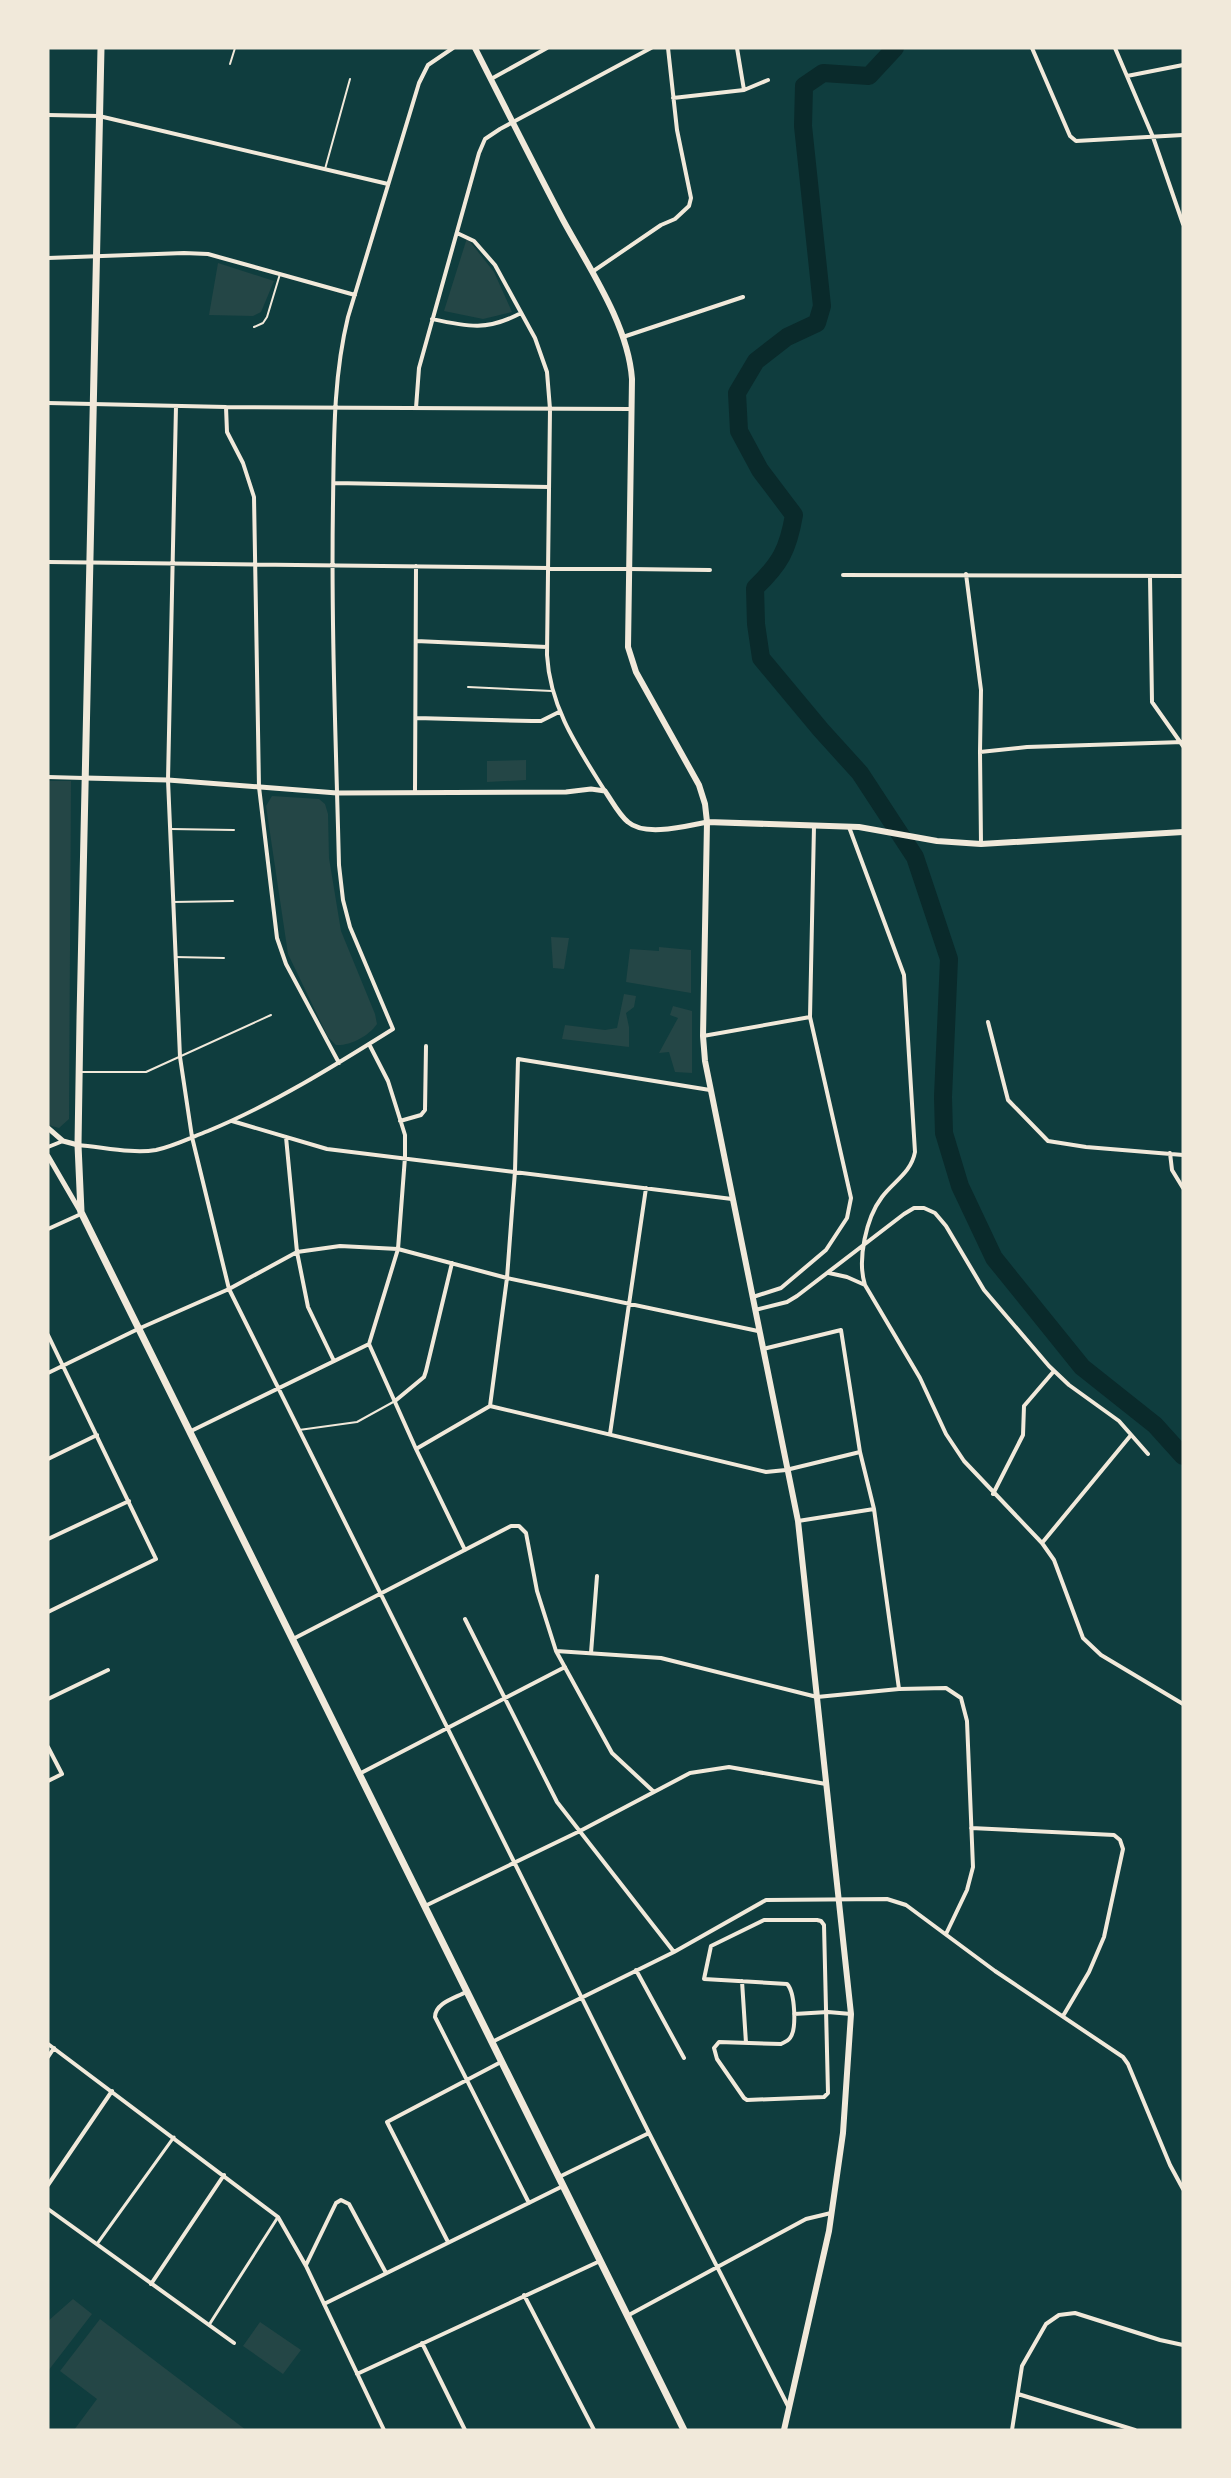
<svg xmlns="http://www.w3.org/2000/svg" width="1231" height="2478" viewBox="0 0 1231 2478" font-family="'Titillium Web',sans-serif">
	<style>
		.green { fill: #244646 }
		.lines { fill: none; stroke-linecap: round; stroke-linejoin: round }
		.river { stroke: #0a2a2b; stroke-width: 18 }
		.service { stroke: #f1e9da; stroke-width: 2 }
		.pedestrian { stroke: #f1e9da; stroke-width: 3 }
		.minor { stroke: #f1e9da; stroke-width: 4 }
		.tertiary { stroke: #f1e9da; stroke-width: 5 }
		.secondary { stroke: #f1e9da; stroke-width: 6 }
		.primary { stroke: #f1e9da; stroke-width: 7 }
	</style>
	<rect width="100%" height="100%" fill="#0f3d3e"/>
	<!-- green -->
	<path class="green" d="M467 238 494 272 512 312 483 319 444 311Z
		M218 263 274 281 261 312 253 316 209 315Z
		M526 760V780L487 782V761Z
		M48 781H71L69 1119 59 1128 48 1125Z
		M272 796 319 799 325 804 328 814 329 858 341 931 375 1014 377 1024C369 1036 350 1046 336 1045L328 1037 288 954 266 806Z
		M551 937 569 938 564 969 553 968Z
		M659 947 691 950V993L626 982 630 949 659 951Z
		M624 994 636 996 634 1007 626 1013 629 1027V1047L562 1039 565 1025 605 1030 617 1028Z
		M673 1006 692 1011V1073L675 1072 669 1052 659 1053 678 1018 670 1015Z
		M73 2299 92 2314 48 2371V2321Z
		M100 2319 246 2430H74L97 2399 60 2371Z
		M260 2322 301 2350 283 2374 243 2346Z"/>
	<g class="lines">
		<!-- river -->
		<path class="river" d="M895 48 869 76 823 73 804 86 803 126 822 306 817 323 787 337 756 361 737 393 739 431 760 470 794 515C788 550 780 564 755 588L756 624 761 658 821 730 860 773 915 857 949 959 943 1097 944 1133 960 1186 994 1258 1082 1367 1155 1425 1183 1456"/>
		<!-- service -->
		<path class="service" d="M230 64 235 48
			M325 169 350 79
			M254 327 263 323 267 317 280 274
			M468 687 552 691
			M171 829 234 830
			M173 902 233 901
			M175 957 224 958
			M80 1072H146L271 1015
			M299 1430 357 1422 395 1401"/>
		<!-- pedestrian -->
		<path class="pedestrian" d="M97 2244 174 2137
			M209 2325 278 2217"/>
		<!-- minor -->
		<path class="minor" d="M737 48 744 90
			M1032 48 1070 136 1076 141 1183 135
			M1115 48 1153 137 1183 224
			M1127 76 1183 65
			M491 79 547 48
			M673 98 744 90 768 80
			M48 115 99 116 388 184
			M457 233 474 241 495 265 535 338 547 372 550 409 547 655C550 708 578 748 605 791
			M48 258 184 253 208 254 355 295
			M592 272 661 225 675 219 689 206 691 198 677 130 668 48
			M432 319C469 327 487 331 521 313
			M623 337 743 297
			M48 403 226 407 631 409
			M176 406 168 780 180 1057 192 1137 229 1289 649 2133 788 2406
			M226 407 227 432 243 463 254 497 259 787 277 938 286 964 339 1063
			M416 408 419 368 479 153 485 139 500 129 651 48
			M334 483 549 487
			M48 562 710 570
			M966 574 981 690 980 752
			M843 575 1183 576
			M1150 577 1152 702 1183 746
			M416 641 547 647
			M416 718 532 721H541L559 712
			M48 777 84 778
			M415 793 416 566
			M849 827 904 975 915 1152C911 1173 894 1181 882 1197 866 1218 857 1260 865 1285
			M981 844 980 752 1027 747 1183 742
			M988 1022 1008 1100 1048 1141 1086 1147 1183 1155
			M703 1036 810 1017
			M232 1121 327 1149 732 1199
			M400 1121 421 1115 425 1110 426 1046
			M286 1137 297 1252 308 1307 334 1361
			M78 1145C103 1147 132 1154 156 1150 174 1146 192 1137 208 1131 273 1104 334 1066 393 1029L350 927 343 900 339 865C336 744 331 624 333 504 334 441 333 378 348 317L419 83 428 65 453 48
			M48 1147 63 1141
			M1170 1153 1172 1170 1183 1188
			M48 1229 81 1214
			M829 1273 847 1277 865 1285 920 1378 946 1434 964 1461 1042 1543 1054 1560 1083 1638 1101 1655 1183 1704
			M753 1297 781 1288 826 1250 847 1218 851 1198 810 1017 814 826
			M755 1310 787 1302 797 1296 904 1214 914 1208H924L935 1213 946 1226 984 1290 1049 1366 1069 1385 1119 1421 1148 1454
			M48 1335 156 1559 48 1612
			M369 1344 416 1449 465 1550
			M763 1349 841 1330 860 1452 874 1509 899 1689
			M48 1373 138 1329 229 1289 297 1252 340 1246 398 1249 507 1278 758 1331
			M395 1401 424 1377 426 1371 452 1263
			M490 1406 507 1278 515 1171 518 1059 710 1090
			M189 1432 369 1344 398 1249 405 1157V1135L388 1081 369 1044
			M610 1434 646 1188
			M416 1449 490 1406 766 1472 786 1470 860 1452
			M48 1459 97 1435
			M993 1494 1023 1435 1024 1406 1054 1371
			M798 1521 874 1509
			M48 1539 129 1501
			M1042 1543 1131 1435
			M465 1619 557 1802 674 1952
			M293 1639 511 1526H519L526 1533 537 1591 556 1651 612 1753 654 1792
			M556 1651 661 1658 817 1697 899 1689 946 1688 961 1698 967 1721 973 1867 967 1890 946 1934
			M591 1653 597 1576
			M48 1699 108 1670
			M48 1747 62 1774 48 1781
			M359 1774 565 1667
			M971 1828 1114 1835 1120 1840 1123 1849 1104 1937 1089 1972 1063 2016
			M425 1906 580 1831 690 1773 729 1767 826 1784
			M764 1920H817L821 1921 824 1925 828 2093 824 2097 747 2100 744 2098 717 2059 714 2048 719 2042 781 2044C785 2042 788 2041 790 2038 797 2029 795 1992 787 1984L704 1979 711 1946Z
			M636 1970 684 2058
			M742 1981 746 2043
			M466 1992C455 1998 435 2003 435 2017L529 2203
			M794 2014 828 2012 851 2014
			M492 2042 674 1952 766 1900 887 1899 906 1905 995 1971 1123 2057 1128 2064 1170 2165 1183 2189
			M48 2044 278 2217 306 2266 384 2430
			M48 2057 54 2048
			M559 2177 649 2133
			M48 2185 112 2091
			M48 2209 234 2343
			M448 2242 387 2122 501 2062
			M306 2265 336 2203 341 2200 349 2204 386 2273
			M151 2284 224 2175
			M524 2295 594 2430
			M324 2304 563 2186
			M627 2316 806 2219 831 2213
			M422 2343 465 2430
			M357 2374 600 2261
			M1018 2394 1135 2430
			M1012 2430 1022 2366 1046 2324 1059 2315 1075 2313 1160 2340 1183 2345"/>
		<!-- tertiary -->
		<path class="tertiary" d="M85 778 168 780 337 793 566 792 591 789 605 791C612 801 619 815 628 822 645 837 686 826 707 822
			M48 1128 63 1141 78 1145
			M48 1156 80 1211"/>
		<!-- secondary -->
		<path class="secondary" d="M475 48C504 105 533 163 563 220 589 268 628 324 632 379L628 647 636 672 699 785 705 804 707 822 703 1036 705 1061 798 1521 851 2014 843 2133 829 2231 784 2430
			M707 822 859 827 937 841 981 844 1183 832"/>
		<!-- primary -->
		<path class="primary" d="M101 48 80 1019 78 1145 81 1212 684 2430"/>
	</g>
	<!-- border -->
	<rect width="1231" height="2478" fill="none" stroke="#f1e9da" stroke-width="99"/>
</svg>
